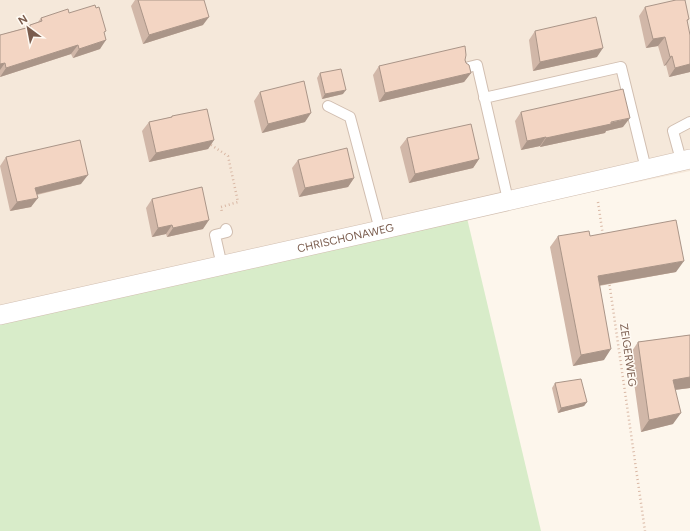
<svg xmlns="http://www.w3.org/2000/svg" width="690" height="531" viewBox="0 0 690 531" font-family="Figtree,sans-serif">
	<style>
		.residential { fill: #f5e8da }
		.green { fill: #d8ecc9 }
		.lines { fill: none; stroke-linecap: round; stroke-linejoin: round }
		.lane-casing { stroke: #d1beb0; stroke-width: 12 }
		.street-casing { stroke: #d1beb0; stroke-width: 20 }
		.path { stroke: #d9b8a5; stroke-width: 2.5; stroke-dasharray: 1 3; stroke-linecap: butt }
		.lane { stroke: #fff; stroke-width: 10 }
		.street { stroke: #fff; stroke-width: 19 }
		.wall { fill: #d1b7a8 }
		.shaded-wall { fill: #aa9588 }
		.building { fill: #f3d5c3; stroke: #aa9588 }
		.labels { text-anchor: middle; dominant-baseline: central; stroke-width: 3; stroke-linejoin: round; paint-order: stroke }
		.street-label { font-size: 11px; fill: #7a5c4d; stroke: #fffaf3 }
	</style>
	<rect width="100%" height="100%" fill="#fdf6ec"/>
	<!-- residential -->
	<path class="residential" d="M0 0H690V171L0 317Z"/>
	<!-- green -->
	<path class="green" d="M467 218 541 531H0V317Z"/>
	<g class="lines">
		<defs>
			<path id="lane" d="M465 68 477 65 508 200
				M484 98 621 67 646 169
				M328 106 350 117 380 230
				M681 160 673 131 690 122
				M222 266 215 235 227 232 226 229"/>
			<g id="street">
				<path id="s1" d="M0 315 380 230 595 181 690 159"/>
			</g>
		</defs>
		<!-- lane casing -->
		<use href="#lane" class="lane-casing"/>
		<!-- street casing -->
		<use href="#street" class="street-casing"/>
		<!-- path -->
		<path class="path" d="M211 145 228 156 238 202 221 207 222 213
			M598 202 603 236
			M609 281 645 531"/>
		<!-- lane -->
		<use href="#lane" class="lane"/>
		<!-- street -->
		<use href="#street" class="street"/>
	</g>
	<!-- wall -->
	<path class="wall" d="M135 0H204L203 25 143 44 131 6Z
		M645 7 689 19 687 22 690 35V72L669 77 666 65 664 66 658 46 646 48 639 16Z
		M69 13 104 34 100 49 73 58 71 54 0 77V35L28 27 30 25 38 22 41 18Z
		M535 31 597 57 533 71 529 40Z
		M465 60 471 73 464 82 379 102 373 75 379 66Z
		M320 73 343 94 322 99 317 78Z
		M260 92 305 122 262 133 254 101Z
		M521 112 623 127 606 131 605 133 540 147V146L521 150 515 121Z
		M172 116 214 140 208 149 149 162 142 131 149 122 171 117Z
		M407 138 479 159 473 168 409 183 400 147Z
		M6 157 81 184 37 195 31 207 10 211 0 166Z
		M298 160 354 178 348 187 299 197 292 168Z
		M152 199 203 229 167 237 166 234 152 237 146 208Z
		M558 236H590L676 272 599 286 604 360 573 366 550 247Z
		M690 335V388L675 390 673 424 641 432 630 354 638 342Z
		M555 383 587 402 584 406 558 413 552 388Z"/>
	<!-- shaded-wall -->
	<path class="shaded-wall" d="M209 17 203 25 143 44 149 35Z
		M665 37 658 46 646 48 653 39Z
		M106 40 100 49 73 58 79 49Z
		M78 45 71 54 0 77 6 68Z
		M603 48 597 57 533 71 540 62Z
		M672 56 666 65 664 66 670 57Z
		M5 63 0 70V64Z
		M690 64V72L669 77 675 68Z
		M471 73 464 82 379 102 385 93Z
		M346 90 343 94 322 99 325 94Z
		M311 113 305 122 262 133 268 124Z
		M630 118 623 127 606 131 605 133 540 147 546 138Z
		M546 137 540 146 521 150 527 141Z
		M214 140 208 149 149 162 156 153Z
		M479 159 473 168 409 183 415 174Z
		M88 175 81 184 29 196 35 188Z
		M354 178 348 187 299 197 305 188Z
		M38 198 31 207 10 211 17 202Z
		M209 220 203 229 167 237 173 228Z
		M172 225 166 234 152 237 158 228Z
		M684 261 676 272 590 287 598 276Z
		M611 349 604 360 573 366 581 355Z
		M690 377V388L665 391 673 380Z
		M587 402 584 406 558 413 561 408Z
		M681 413 673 424 641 432 649 420Z"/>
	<!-- building -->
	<path class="building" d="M138 0H204L209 17 149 35Z
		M676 0H685L689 19 687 20 690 35V64L675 68 672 56 670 57 665 37 653 39 645 7Z
		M95 5 96 8 99 7 106 31 104 32 106 40 79 49 78 45 6 68 5 63 0 64V35L30 27V25L42 21 41 18 68 9 69 13Z
		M596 17 603 48 540 62 535 31Z
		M465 46 466 55 465 60 466 63 469 65 471 73 385 93 379 66Z
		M341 69 346 90 325 94 320 73Z
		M304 81 311 113 268 124 260 92Z
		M623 89 630 118 611 122V124L546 138V137L527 141 521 112Z
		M207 109 214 140 156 153 149 122 172 117V116Z
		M471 124 479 159 415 174 407 138Z
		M80 140 88 175 35 188 38 198 17 202 6 157Z
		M347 148 354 178 305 188 298 160Z
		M202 187 209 220 173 228 172 225 158 228 152 199Z
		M676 220 684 261 598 276 611 349 581 355 558 236 589 231 590 236Z
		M690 335V377L673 380 681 413 649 420 638 342Z
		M581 379 587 402 561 408 555 383Z"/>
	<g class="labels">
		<!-- street labels -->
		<g class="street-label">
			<text stroke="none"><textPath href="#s1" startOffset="354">CHRISCHONAWEG</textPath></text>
			<text transform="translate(628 355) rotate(82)">ZEIGERWEG</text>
		</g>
	</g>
	<!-- north arrow -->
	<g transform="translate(28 28) rotate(328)" stroke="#fffaf3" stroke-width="3" paint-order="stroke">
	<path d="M0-3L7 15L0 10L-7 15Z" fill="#7a5c4d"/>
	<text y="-6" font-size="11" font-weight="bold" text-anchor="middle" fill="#7a5c4d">N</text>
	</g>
</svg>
